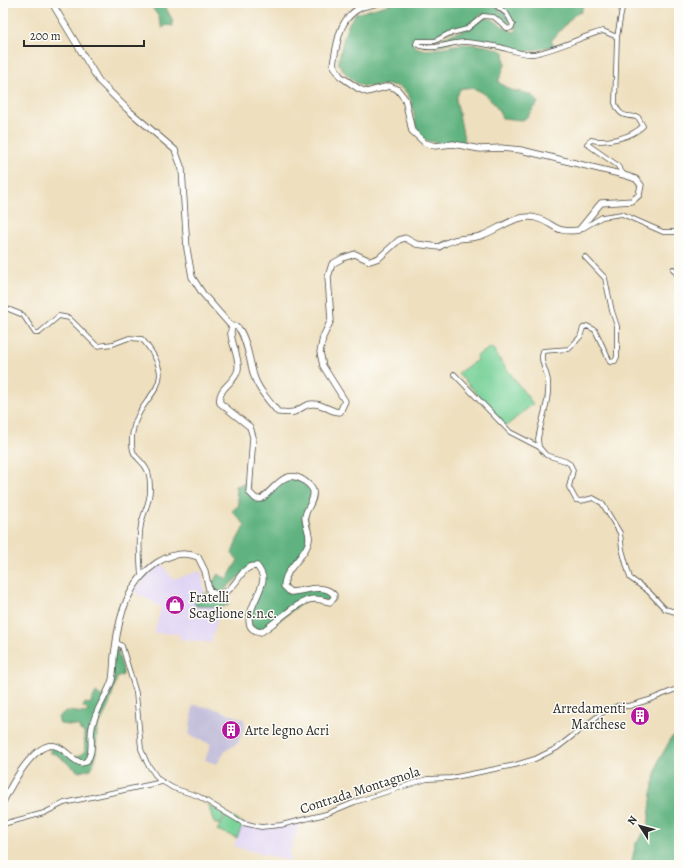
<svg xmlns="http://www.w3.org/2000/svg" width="682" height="868" viewBox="0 0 682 868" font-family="Alegreya,serif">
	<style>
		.built { fill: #e0d4f4 }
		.industrial { fill: #c4c0db }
		.green { fill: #77d198; stroke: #517e62 }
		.forest { fill: #61b380; stroke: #466f56 }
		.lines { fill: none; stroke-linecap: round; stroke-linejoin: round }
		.street-casing { stroke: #484641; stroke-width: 5.5 }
		.secondary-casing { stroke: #484641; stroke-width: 7 }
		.street { stroke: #fff; stroke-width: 4 }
		.secondary { stroke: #fff; stroke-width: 5.5 }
		.labels { text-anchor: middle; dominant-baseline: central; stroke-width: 3; stroke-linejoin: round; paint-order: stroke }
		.poi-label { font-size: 14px; fill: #2b2b2b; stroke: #fdfcf7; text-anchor: start }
		.street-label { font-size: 14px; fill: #2b2b2b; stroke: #fdfcf7 }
	</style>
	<rect width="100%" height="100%" fill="#fdfcf7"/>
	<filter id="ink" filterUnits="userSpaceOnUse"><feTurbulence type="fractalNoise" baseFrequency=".025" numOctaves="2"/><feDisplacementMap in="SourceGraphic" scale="8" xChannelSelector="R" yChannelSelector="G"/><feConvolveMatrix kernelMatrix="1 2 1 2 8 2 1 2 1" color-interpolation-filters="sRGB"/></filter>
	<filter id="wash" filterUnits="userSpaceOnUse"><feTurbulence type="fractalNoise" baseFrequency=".012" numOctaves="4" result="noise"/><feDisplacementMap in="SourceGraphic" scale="16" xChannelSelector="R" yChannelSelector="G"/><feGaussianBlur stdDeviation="0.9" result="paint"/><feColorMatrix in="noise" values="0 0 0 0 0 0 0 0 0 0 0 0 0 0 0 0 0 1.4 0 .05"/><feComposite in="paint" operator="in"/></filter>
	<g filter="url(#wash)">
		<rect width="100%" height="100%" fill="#eedfbe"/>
		<!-- built -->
		<path class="built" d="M162 564 173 579 201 571 205 593 194 600 196 606 221 607 211 643 179 639 180 634 154 633 161 607 134 592 151 571Z
			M300 821 290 852V861L234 846 243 823 261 827Z"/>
		<!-- industrial -->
		<path class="industrial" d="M193 705 213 708 244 719 245 726 238 743 225 751 217 764 205 760 211 744 189 735Z"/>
		<!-- green -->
		<path class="green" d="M492 347 500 360 533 404 506 426 458 373 477 360 476 356Z
			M208 804 225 816 219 825 214 823Z
			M228 815 243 823 237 838 217 830Z"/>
		<!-- forest -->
		<path class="forest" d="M149 3H163L172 19 173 26 167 25 162 28 158 16Z
			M394 3 493 4 509 19 510 26 508 27 495 16 482 14 471 24 464 28 448 31 433 38 416 39 413 42 414 46C430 54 439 47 456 45 471 43 490 45 504 52L505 65 498 82C503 85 507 89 512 90 523 94 533 91 538 103 520 125 529 120 502 118 495 102 480 83 460 89L456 99 465 144 456 141 441 143 427 141C408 129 419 105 405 91 392 79 378 89 363 86 353 83 343 71 338 63L344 37 349 23 355 14Z
			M495 3H584L581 12 574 15 551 41 554 46 524 52 485 42 460 39 435 47 422 45 423 43C436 43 438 39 450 35 465 29 471 30 483 17 496 18 502 29 515 32L517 31 513 22Z
			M282 478H299L313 491 307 510 309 544 289 570 286 589H314L332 592 333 601 306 600 273 625 255 631 249 618 263 579 257 566 243 573 220 594 209 588 218 574 227 579 238 560 232 554 236 542 245 525 232 511 239 505 235 486 249 483V492L261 499Z
			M205 593 216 597 227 595 229 605 221 607 196 606 193 600Z
			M115 649 118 650C118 660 124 666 123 675L117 678 109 705 97 729 96 757 91 769 79 772 56 754 50 753V745L73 758 79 756 85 751 84 732 80 730 79 726 60 724 58 717 66 711 86 713 88 710 83 707 85 703 90 704 96 692 102 697 110 685Z
			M672 737H679V865H631L636 843 648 827 653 784 659 760Z"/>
	</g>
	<g filter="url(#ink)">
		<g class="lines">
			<defs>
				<path id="street" d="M493 3 507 14 513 25 511 28 508 29 494 17 483 16 467 29 448 34 435 41H417L416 44C433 53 449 41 467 42 478 43 489 45 500 47 511 50 522 55 533 54 557 50 580 37 603 31L617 37
					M623 3 617 37 615 103C619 116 625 116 638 117L643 126C631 138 607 143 591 140L587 144 617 165 624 175
					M580 230 602 217 622 214 663 232H679
					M673 269 679 277
					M3 307 23 315 35 333H39L59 316 69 318 97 346 113 344 129 338 142 339C186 391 135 391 132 438 131 462 141 455 148 472 150 477 150 485 150 490 150 503 143 513 141 525 138 542 140 560 141 577
					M454 374 510 432 539 447 546 455 565 461 570 464 573 470 569 487 576 500 581 501 593 498 602 503 620 533 622 549 630 578 648 591 665 609 679 613
					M539 447 538 439C541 420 550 401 548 381 547 371 539 361 543 351L569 349 580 337 583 328 587 326 595 330 610 362 615 361 617 357V326L612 311 605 278 585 257
					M116 642 122 646 136 693 141 749 147 763 158 779 173 788 198 796 243 823 261 827 281 825 326 814 355 802 427 779 451 778 515 765 535 759 557 748 603 712 617 706H629L649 700 679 688
					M3 824 44 813 64 803 162 782"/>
				<path id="secondary" d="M52 3 99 81 127 109 175 150 182 169 187 249 192 277 203 294 232 327
					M232 327 236 326C246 332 250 364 254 376 258 389 269 401 278 412 283 412 289 413 294 412 302 409 305 403 314 404 324 404 330 412 340 412L345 401 323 366 320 352 323 337 331 320 328 277 332 264 343 258 355 254 370 261 379 258 399 240 405 238 416 244 439 247C457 235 467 241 483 235 499 229 518 213 536 218 555 223 554 234 579 230L601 203 632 201 639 195 641 185 636 179 624 175 521 150 501 148 480 149 453 144 435 146 425 143 412 131 405 99 397 89 389 86 367 92 359 89 340 76 333 64C338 41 338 18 362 7 367 5 373 5 378 3
					M3 802C10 787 37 736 58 747 67 751 72 760 81 763L86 762C95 751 89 740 92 727 95 710 107 696 112 680 114 670 113 659 115 649 119 615 128 582 158 562 171 554 184 551 198 557L205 571 209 590 215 594C238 595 238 564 257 566 260 570 263 574 263 579 263 593 233 628 261 632 275 624 299 599 314 599 319 599 325 601 330 602L334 598V595C324 582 303 592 290 592L284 586C285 568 302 560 308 544 312 535 305 527 305 517 306 508 315 501 313 491 312 486 307 483 303 480 284 468 275 489 261 499H256L249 492 253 437 250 427 220 403C217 387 236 383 238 369 240 356 227 336 232 327"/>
			</defs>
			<!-- street casing -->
			<use href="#street" class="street-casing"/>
			<!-- secondary casing -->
			<use href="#secondary" class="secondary-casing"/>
			<!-- street -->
			<use href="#street" class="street"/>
			<!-- secondary -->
			<use href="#secondary" class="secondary"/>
		</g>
	</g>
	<!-- icons -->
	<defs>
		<symbol id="shop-disc" viewBox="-11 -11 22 22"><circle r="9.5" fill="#b5179e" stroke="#fdfcf7"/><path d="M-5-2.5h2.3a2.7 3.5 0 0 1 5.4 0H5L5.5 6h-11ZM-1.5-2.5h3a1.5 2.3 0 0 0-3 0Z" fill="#fff"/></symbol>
		<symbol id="building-disc" viewBox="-11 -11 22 22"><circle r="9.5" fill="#b5179e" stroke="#fdfcf7"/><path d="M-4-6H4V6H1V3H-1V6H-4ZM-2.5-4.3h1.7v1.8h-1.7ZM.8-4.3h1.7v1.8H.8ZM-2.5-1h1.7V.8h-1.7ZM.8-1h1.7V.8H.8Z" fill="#fff"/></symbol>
	</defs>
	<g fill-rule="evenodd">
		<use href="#shop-disc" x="164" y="594" width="22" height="22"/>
		<use href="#building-disc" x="629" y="705" width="22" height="22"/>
		<use href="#building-disc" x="220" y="719" width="22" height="22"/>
	</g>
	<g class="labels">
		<!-- poi labels -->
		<g class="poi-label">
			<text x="189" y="597">Fratelli<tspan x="189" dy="16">Scaglione s.n.c.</tspan></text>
			<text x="626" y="708" text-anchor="end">Arredamenti<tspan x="626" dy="16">Marchese</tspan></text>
			<text x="245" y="730">Arte legno Acri</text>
		</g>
		<!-- street labels -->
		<g class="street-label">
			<text transform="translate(360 790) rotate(-18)">Contrada Montagnola</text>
		</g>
	</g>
	<!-- margin -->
	<rect width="682" height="868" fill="none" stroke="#fdfcf7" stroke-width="16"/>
	<!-- north arrow -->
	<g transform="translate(640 826) rotate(306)" stroke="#fdfcf7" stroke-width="3" paint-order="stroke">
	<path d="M0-3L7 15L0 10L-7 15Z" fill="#2b2b2b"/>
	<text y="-6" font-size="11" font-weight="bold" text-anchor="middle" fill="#2b2b2b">N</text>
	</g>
	<!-- scale -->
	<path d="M24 40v6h120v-6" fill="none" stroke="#2b2b2b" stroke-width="2"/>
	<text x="30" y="40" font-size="12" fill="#2b2b2b" stroke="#fdfcf7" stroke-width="3" paint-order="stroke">200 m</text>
</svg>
